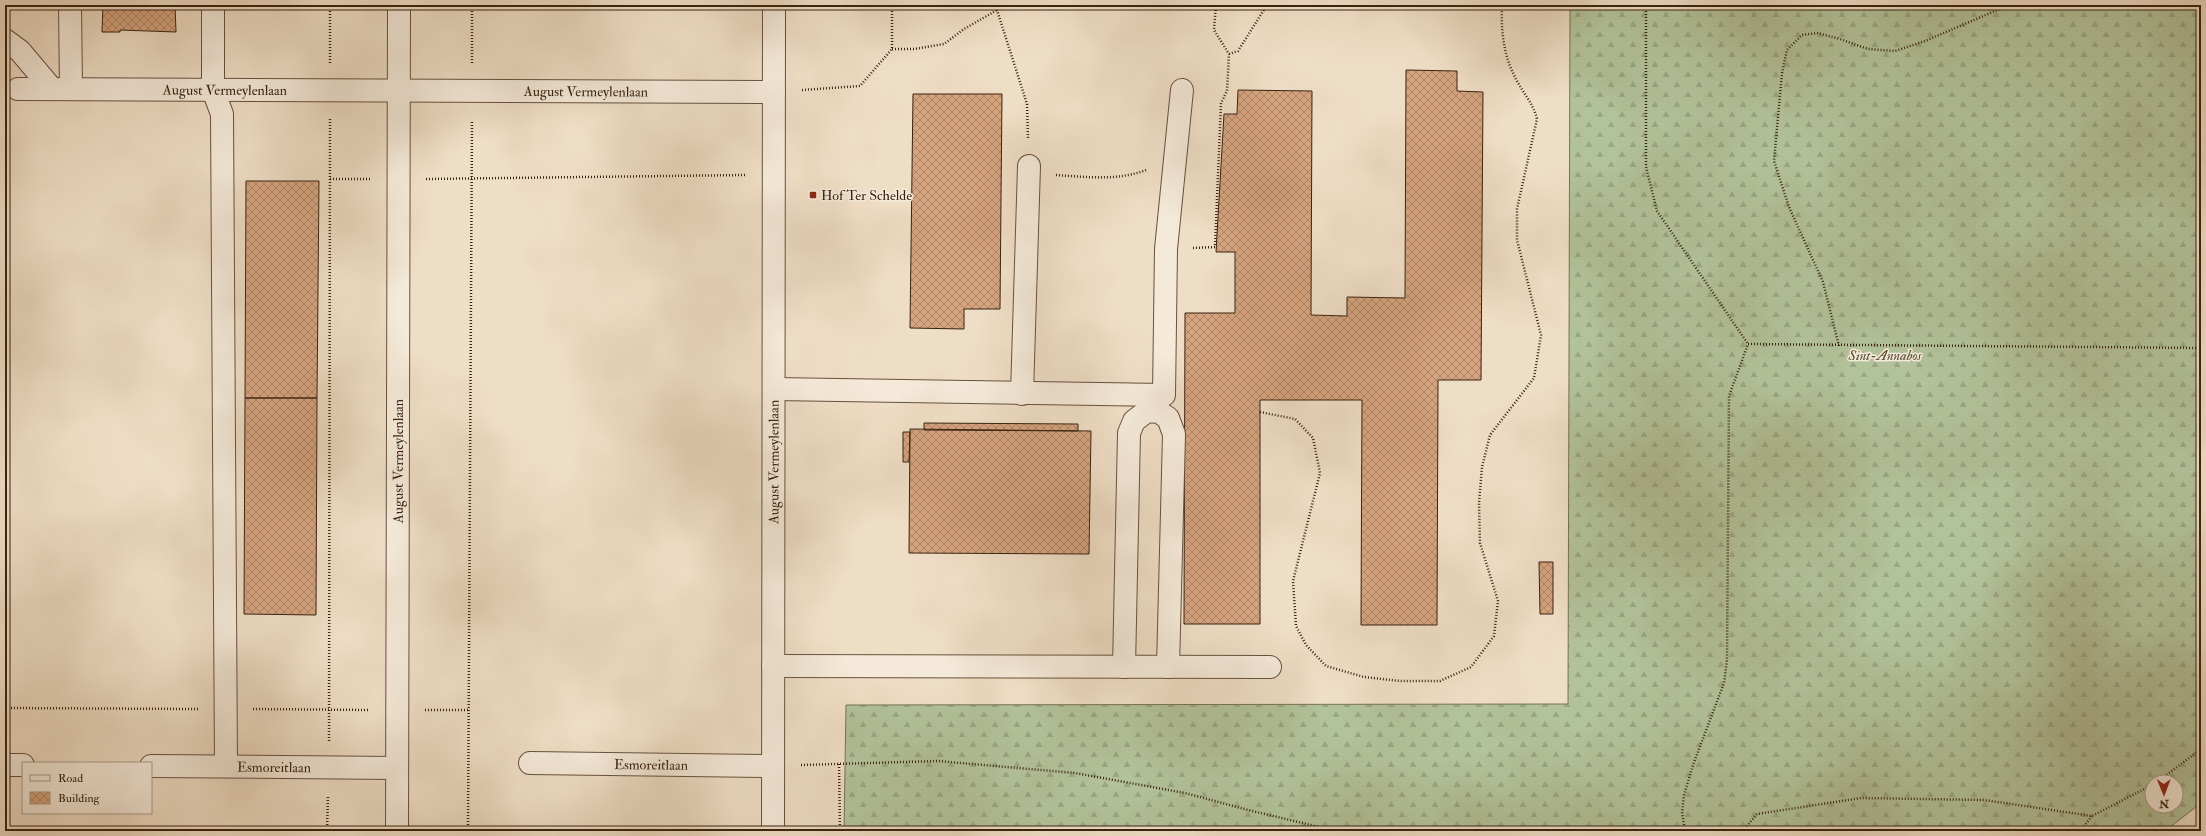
<svg xmlns="http://www.w3.org/2000/svg" width="2206" height="836" viewBox="0 0 2206 836" font-family="'IM FELL Double Pica',serif">
	<style>
		.forest { fill: url(#forest-firs); stroke: #757255; fill-rule: evenodd }
		.building { fill: url(#building-cross-hatch); stroke: #382310 }
		.lines { fill: none; stroke-linecap: round; stroke-linejoin: round }
		.minor-casing { stroke: #66523e; stroke-width: 24 }
		.path { stroke: #382310; stroke-width: 2.5; stroke-dasharray: 1 2; stroke-linecap: butt }
		.minor { stroke: #f5eada; stroke-width: 22 }
		.poi-dot { fill: #8f2418; stroke: #f5eada; stroke-width: 1.5 }
		.labels { text-anchor: middle; dominant-baseline: central; stroke-width: 3; stroke-linejoin: round; paint-order: stroke }
		.street-label { font-size: 14px; fill: #382310; stroke: #f5eada }
		.poi-label { font-size: 14px; fill: #382310; stroke: #f5eada; text-anchor: start }
		.park-label { font-size: 14px; font-style: italic; fill: #564b32; stroke: #f5eada }
	</style>
	<defs>
		<pattern id="forest-firs" width="22" height="20" patternUnits="userSpaceOnUse"><rect width="22" height="20" fill="#b2c29a"/><path d="M5 1l3.5 6h-7zM16 11l3.5 6h-7z" fill="#9aa684"/></pattern>
		<pattern id="building-cross-hatch" width="8" height="8" patternUnits="userSpaceOnUse"><rect width="8" height="8" fill="#d6a47f"/><path d="M0 0l8 8M0 8l8-8" fill="none" stroke="#af8567"/></pattern>
	</defs>
	<rect width="100%" height="100%" fill="#efdec6"/>
	<filter id="stains"><feTurbulence type="fractalNoise" baseFrequency=".005" numOctaves="4"/><feColorMatrix values="0 0 0 0 .2 0 0 0 0 .09 0 0 0 0 .02 0 0 0 .5 -.17"/></filter>
	<radialGradient id="worn" r=".72"><stop offset=".6" stop-color="#630" stop-opacity="0"/><stop offset="1" stop-color="#630" stop-opacity=".3"/></radialGradient>
	<!-- forest -->
	<path class="forest" d="M1570 5H2201V803L2165 831H844L846 705 1568 704ZM2152 782H2176V806H2152Z"/>
	<!-- building -->
	<path class="building" d="M103 5H175L176 32 120 30V32H102Z
		M1406 70 1457 71V91L1483 92 1481 380H1438L1437 625H1361L1362 400H1260V624H1184L1185 313H1235V252H1216L1224 114H1237L1238 90 1312 91 1311 315 1347 316V297L1405 298Z
		M913 94H1002L1000 309H964V329L910 328Z
		M246 181H319L317 398H245Z
		M245 398H317L316 615 244 614Z
		M924 423 1078 424V431L924 430Z
		M910 429 1091 431 1089 554 909 553Z
		M903 432H910L909 462H903Z
		M1539 562H1553V614H1540Z"/>
	<g class="lines">
		<defs>
			<g id="minor">
				<path d="M70 5 71 89"/>
				<path d="M213 5V90L222 114 226 766"/>
				<path d="M5 40 20 51 52 89"/>
				<path id="s1" d="M18 89 774 92"/>
				<path d="M774 389 1164 395 1166 249 1182 90"/>
				<path d="M1022 394 1029 166"/>
				<path d="M773 666 1270 667"/>
				<path d="M1124 667 1129 433 1134 421 1147 411 1159 412 1168 418 1174 434 1168 667"/>
				<path id="s2" d="M530 763 773 766"/>
				<path d="M5 765H23"/>
				<path id="s3" d="M151 766 397 768"/>
				<path id="s4" d="M397 831 399 5"/>
				<path id="s5" d="M773 831 774 5"/>
			</g>
		</defs>
		<!-- minor casing -->
		<use href="#minor" class="minor-casing"/>
		<!-- path -->
		<path class="path" d="M330 5V63
			M993 5 997 10 1027 104 1028 138
			M1646 5V167L1657 211 1748 344
			M892 49H914L944 44 964 29 997 10
			M1229 54 1238 51 1267 5
			M472 63V5
			M802 90 860 86 892 49V5
			M1056 175C1086 177 1118 181 1146 170
			M330 179H371
			M426 179 745 175
			M1193 248 1215 247 1221 103 1227 91 1229 54 1214 30 1216 5
			M1748 344 2201 348
			M1839 346 1823 282 1789 207 1774 161 1782 73 1787 50 1802 35 1817 33 1840 39 1868 49 1895 51 1925 41 2009 5
			M1260 412 1295 419 1313 438 1320 473 1293 581 1296 626 1306 645 1326 666 1364 677 1400 681H1440L1471 667 1494 636 1498 601 1480 543 1479 503 1482 467 1490 435 1534 378 1541 335 1517 240V209L1537 119C1533 102 1521 91 1514 75 1503 53 1501 29 1502 5
			M5 708 198 709
			M253 709 370 710
			M425 710H468
			M329 741 330 118
			M839 764 840 831
			M801 765 938 761 1075 773 1185 793 1248 810 1336 831
			M2157 782 2201 749
			M327 831 328 796
			M468 831 472 120
			M1685 831 1682 812 1684 795 1693 765 1724 683 1727 660 1729 396 1748 344
			M1743 831 1757 814 1861 798 1984 800 2092 816 2152 785
			M2080 831 2092 816"/>
		<!-- minor -->
		<use href="#minor" class="minor"/>
	</g>
	<!-- markers -->
	<rect class="poi-dot" x="809" y="191" width="8" height="8" rx="2"/>
	<g class="labels">
		<!-- street labels -->
		<g class="street-label">
			<text stroke="none"><textPath href="#s1" startOffset="207">August Vermeylenlaan</textPath></text>
			<text stroke="none"><textPath href="#s1" startOffset="568">August Vermeylenlaan</textPath></text>
			<text stroke="none"><textPath href="#s4" startOffset="370">August Vermeylenlaan</textPath></text>
			<text stroke="none"><textPath href="#s5" startOffset="369">August Vermeylenlaan</textPath></text>
			<text stroke="none"><textPath href="#s2" startOffset="121">Esmoreitlaan</textPath></text>
			<text stroke="none"><textPath href="#s3" startOffset="123">Esmoreitlaan</textPath></text>
		</g>
		<!-- poi labels -->
		<g class="poi-label">
			<text x="821" y="195">Hof Ter Schelde</text>
		</g>
		<!-- park labels -->
		<g class="park-label">
			<text x="1885" y="355">Sint-Annabos</text>
		</g>
	</g>
	<!-- margin -->
	<rect width="2206" height="836" fill="none" stroke="#efdec6" stroke-width="20"/>
	<rect x="6" y="6" width="2194" height="824" fill="none" stroke="#382310" stroke-width="2"/>
	<rect x="10" y="10" width="2186" height="816" fill="none" stroke="#382310"/>
	<!-- legend -->
	<rect x="22" y="762" width="130" height="52" fill="#f5eada" stroke="#a99a89"/>
	<rect x="30" y="775" width="20" height="6" fill="#f5eada" stroke="#a99a89"/>
	<text x="58" y="782" font-size="12" fill="#382310">Road</text>
	<rect x="30" y="792" width="20" height="12" fill="url(#building-cross-hatch)" stroke="#a99a89"/>
	<text x="58" y="802" font-size="12" fill="#382310">Building</text>
	<!-- north arrow -->
	<g transform="translate(2164 794) rotate(179)"><circle r="19" fill="#f5eada" stroke="#a99a89"/>
	<path d="M0-3L7 15L0 10L-7 15Z" fill="#8f2418"/>
	<text y="-6" font-size="11" font-weight="bold" text-anchor="middle" fill="#382310">N</text>
	</g>
	<rect width="100%" height="100%" filter="url(#stains)"/>
	<rect width="100%" height="100%" fill="url(#worn)"/>
</svg>
